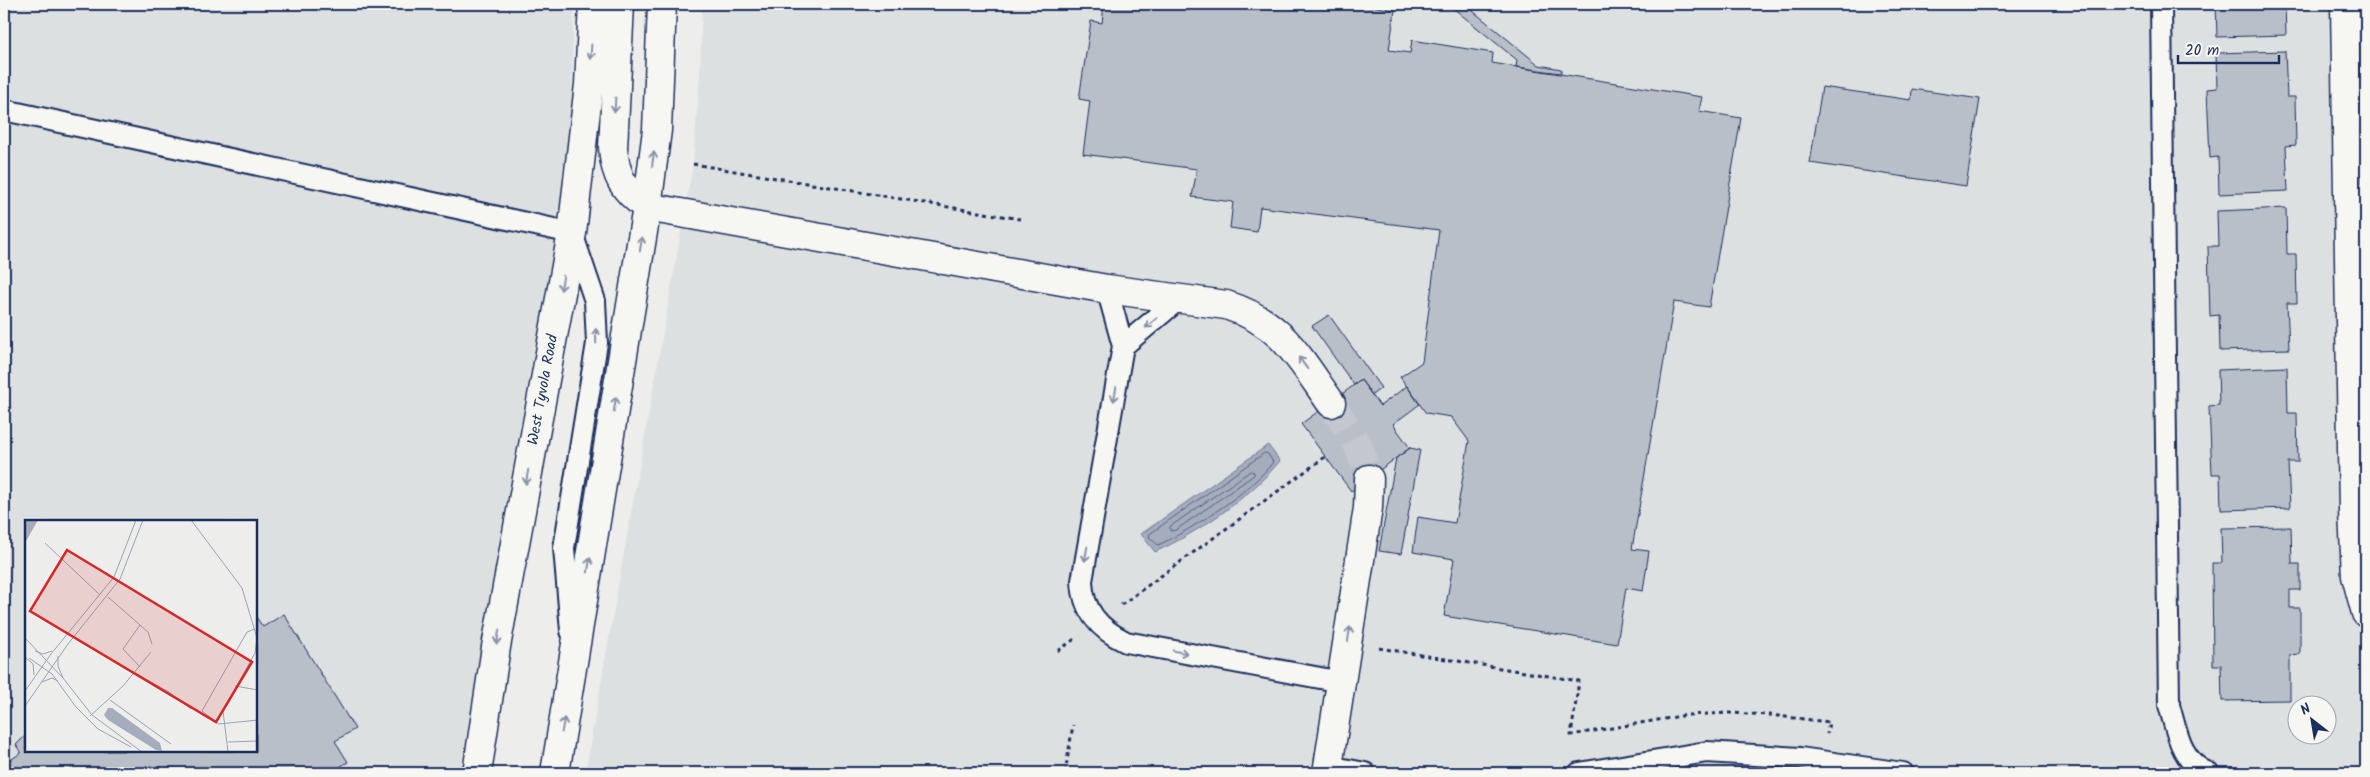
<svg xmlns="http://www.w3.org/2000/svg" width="2370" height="777" viewBox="0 0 2370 777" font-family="Kalam,sans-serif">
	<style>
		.built { fill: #dde0e1; fill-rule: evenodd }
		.water { fill: #a5acbc; stroke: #6e7a96 }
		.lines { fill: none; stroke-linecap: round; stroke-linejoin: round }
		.shore { stroke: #526184; stroke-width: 1 }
		.building { fill: #b9bfc8; stroke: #1b2f5e }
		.street-tunnel { stroke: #c3c8d0; stroke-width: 28; stroke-dasharray: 28 14; stroke-linecap: butt }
		.lane-casing { stroke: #1b2f5e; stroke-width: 24 }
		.street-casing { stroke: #1b2f5e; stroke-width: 31 }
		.secondary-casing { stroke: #1b2f5e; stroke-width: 31 }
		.path { stroke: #1b2f5e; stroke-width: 3; stroke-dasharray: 4 4; stroke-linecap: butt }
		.lane { stroke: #f6f6f2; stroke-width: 20 }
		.street { stroke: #f6f6f2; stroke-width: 28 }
		.secondary { stroke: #f6f6f2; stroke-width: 28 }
		.oneway { stroke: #8892a8 }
		.labels { text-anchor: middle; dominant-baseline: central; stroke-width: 4; stroke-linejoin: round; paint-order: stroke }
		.street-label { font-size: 15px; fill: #1b2f5e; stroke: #f6f6f2 }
		.inset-road { fill: none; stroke: #99a2b3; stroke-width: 1 }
		.view { fill: #d62828; fill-opacity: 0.15; stroke: #d62828; stroke-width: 2.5 }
		.inset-edge { fill: none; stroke: #1b2f5e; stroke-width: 2.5 }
	</style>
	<rect width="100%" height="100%" fill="#edeeec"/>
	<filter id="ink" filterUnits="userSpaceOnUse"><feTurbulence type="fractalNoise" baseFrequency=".02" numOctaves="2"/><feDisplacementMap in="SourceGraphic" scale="10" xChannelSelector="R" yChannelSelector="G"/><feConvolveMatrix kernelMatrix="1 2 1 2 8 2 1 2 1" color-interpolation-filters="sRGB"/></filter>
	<g filter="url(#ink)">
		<!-- built -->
		<path class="built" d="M4 4H574L571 126 557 245 527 388 483 633 462 773H4ZM26 521H256V751H26Z
			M702 4H2366V773H585L693 164 700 74ZM2298 704H2328V734H2298Z"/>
		<!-- water -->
		<path class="water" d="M1268 445 1280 461C1249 498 1199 532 1155 552L1141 534Z"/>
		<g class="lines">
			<!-- shore -->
			<path class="shore" d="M1265 453 1268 454 1273 462C1253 490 1190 531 1158 545L1149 537 1150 534Z
				M1251 471 1254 472V475L1176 530 1170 531V527Z"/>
		</g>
		<!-- building -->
		<path class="building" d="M1104 4H1360L1395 10 1389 50 1410 53 1412 40 1493 53 1492 63 1702 97 1699 111 1741 118 1709 307 1674 302 1632 549 1649 551 1643 591 1626 588 1617 644 1444 616 1454 559 1413 552 1418 517 1455 523 1469 441 1451 417 1426 413 1400 377 1422 362 1439 230 1260 207 1257 232 1230 228 1233 202 1192 197 1197 169 1083 154 1090 101 1079 99 1091 21 1102 23Z
			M1448 4H1471L1468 7 1539 65 1561 69V73L1516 67 1517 60Z
			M2216 4H2285L2286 35 2217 37Z
			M2285 51 2287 97H2295L2296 145 2286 146 2288 191 2219 194 2218 157 2210 158 2207 89 2217 88 2216 53Z
			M1822 87 1911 100 1912 89 1980 99 1966 186 1810 163Z
			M2286 208 2287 254H2296L2297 303H2287L2289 349 2220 351 2219 315 2210 316 2208 246H2218L2217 211Z
			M1329 315 1381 388 1372 395 1361 380 1354 385 1312 326Z
			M2287 367 2288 413H2297L2298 462H2288L2290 508 2221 510 2220 474H2212L2209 406 2219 405 2218 370Z
			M1361 380 1380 406 1407 386 1420 404 1393 424 1410 448 1351 491 1301 424Z
			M1410 448 1420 450 1401 554 1379 551 1396 458Z
			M2291 527 2292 564H2300V590H2290V608H2300V654L2290 655V700L2222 701 2221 665H2213L2212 563H2222L2221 528Z
			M284 614 355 729 335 741 348 762 329 773H4V764L21 753 16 745 26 735V751H256V617L263 627Z"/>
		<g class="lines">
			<!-- street-tunnel -->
			<path class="street-tunnel" d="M1331 403 1359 447 1369 479"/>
			<defs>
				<path id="lane" d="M2161 4 2169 705C2176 729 2181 764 2209 773
					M4 110 572 233 595 301 597 343 564 548 571 631
					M1107 289 1123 346 1082 581C1083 611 1099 629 1126 642L1342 682
					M1123 346 1179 299
					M1328 766 1365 773
					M1579 773 1707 752 1800 758 1903 773"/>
				<path id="street" d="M2345 4 2353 511 2356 576 2366 613
					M647 207 1107 289 1226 305C1282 322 1299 358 1331 403
					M1327 773 1368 508 1369 479"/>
				<g id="secondary">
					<path d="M620 4 613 148C615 176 624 191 647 207"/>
					<path id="s1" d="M477 773 496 647 572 233 589 84 593 4"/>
					<path d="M555 773 647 207 657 130 662 4"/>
				</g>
			</defs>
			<!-- lane casing -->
			<use href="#lane" class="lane-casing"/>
			<!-- street casing -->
			<use href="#street" class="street-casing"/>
			<!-- secondary casing -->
			<use href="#secondary" class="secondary-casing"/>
			<!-- path -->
			<path class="path" d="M693 164 1020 219
				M1121 605 1325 457
				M1379 648 1579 681 1571 735 1687 715 1730 713 1769 715 1829 722 1827 734
				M1058 651 1076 638
				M1065 773 1073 725"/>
			<!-- lane -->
			<use href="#lane" class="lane"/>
			<!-- street -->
			<use href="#street" class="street"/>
			<!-- secondary -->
			<use href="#secondary" class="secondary"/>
		</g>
		<!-- one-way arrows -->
		<defs><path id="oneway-shaft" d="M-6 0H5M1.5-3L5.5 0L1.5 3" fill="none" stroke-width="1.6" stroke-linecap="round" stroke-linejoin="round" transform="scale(1.25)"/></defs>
		<g class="oneway">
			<use href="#oneway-shaft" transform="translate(591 52) rotate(93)"/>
			<use href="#oneway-shaft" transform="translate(615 105) rotate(93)"/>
			<use href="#oneway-shaft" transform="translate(653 159) rotate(-83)"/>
			<use href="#oneway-shaft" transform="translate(641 244) rotate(-81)"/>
			<use href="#oneway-shaft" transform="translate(562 283) rotate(100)"/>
			<use href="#oneway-shaft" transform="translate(1151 323) rotate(140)"/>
			<use href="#oneway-shaft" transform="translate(596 336) rotate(-92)"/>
			<use href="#oneway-shaft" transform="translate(1303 363) rotate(-126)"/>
			<use href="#oneway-shaft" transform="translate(1115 394) rotate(100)"/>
			<use href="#oneway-shaft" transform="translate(615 404) rotate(-81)"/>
			<use href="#oneway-shaft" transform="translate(527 477) rotate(100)"/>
			<use href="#oneway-shaft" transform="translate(1086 554) rotate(100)"/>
			<use href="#oneway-shaft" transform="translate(589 565) rotate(-81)"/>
			<use href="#oneway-shaft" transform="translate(1349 634) rotate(-82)"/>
			<use href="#oneway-shaft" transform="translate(498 637) rotate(100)"/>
			<use href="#oneway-shaft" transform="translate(1180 652) rotate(11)"/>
			<use href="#oneway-shaft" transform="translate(563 725) rotate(-80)"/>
		</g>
	</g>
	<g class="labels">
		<!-- street labels -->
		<g class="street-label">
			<text stroke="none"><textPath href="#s1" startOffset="389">West Tyvola Road</textPath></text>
		</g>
	</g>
	<!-- overview -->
	<g transform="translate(25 520)">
		<rect width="232" height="232" fill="#edeeec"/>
		<path d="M0 0H13L0 23ZM83 188H87L135 223 137 231 131 230 83 200 79 195Z" fill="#a5acbc"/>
		<path class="inset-road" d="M166 0 217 68 232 118 230 133 198 191 203 232M20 23 75 75M83 77 123 112 127 124M230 109 222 112 177 191 194 204 233 200M0 118 38 158 67 195 117 232M10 131 18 134 27 131M33 136V146L38 158M0 137 8 144 9 155M4 138 27 154 51 187 73 209 106 227M115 147 98 129 115 105M110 153 144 172 166 189M17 162 27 158 33 161M210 166 233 170M0 171 26 134 89 57 111 0M85 180 146 224M0 186 43 124 95 59 118 0M65 196 98 166 126 132M203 222 233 221"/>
		<path class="view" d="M42 30 227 142 191 202 5 91Z"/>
		<rect width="232" height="232" class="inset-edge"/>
	</g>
	<!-- margin -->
	<rect width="2370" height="777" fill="none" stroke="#f6f6f2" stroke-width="20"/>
	<rect x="10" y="10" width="2350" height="757" fill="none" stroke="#1b2f5e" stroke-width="2" filter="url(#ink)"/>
	<!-- north arrow -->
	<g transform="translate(2312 720) rotate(329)"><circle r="24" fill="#f6f6f2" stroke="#9ea6b7"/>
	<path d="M0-4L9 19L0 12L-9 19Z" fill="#1b2f5e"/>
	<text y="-8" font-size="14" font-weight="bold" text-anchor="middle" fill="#1b2f5e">N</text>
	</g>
	<!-- scale -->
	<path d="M2178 55v8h101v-8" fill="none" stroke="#1b2f5e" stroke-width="2.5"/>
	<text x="2185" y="55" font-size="15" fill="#1b2f5e" stroke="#f6f6f2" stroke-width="4" paint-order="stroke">20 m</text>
</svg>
